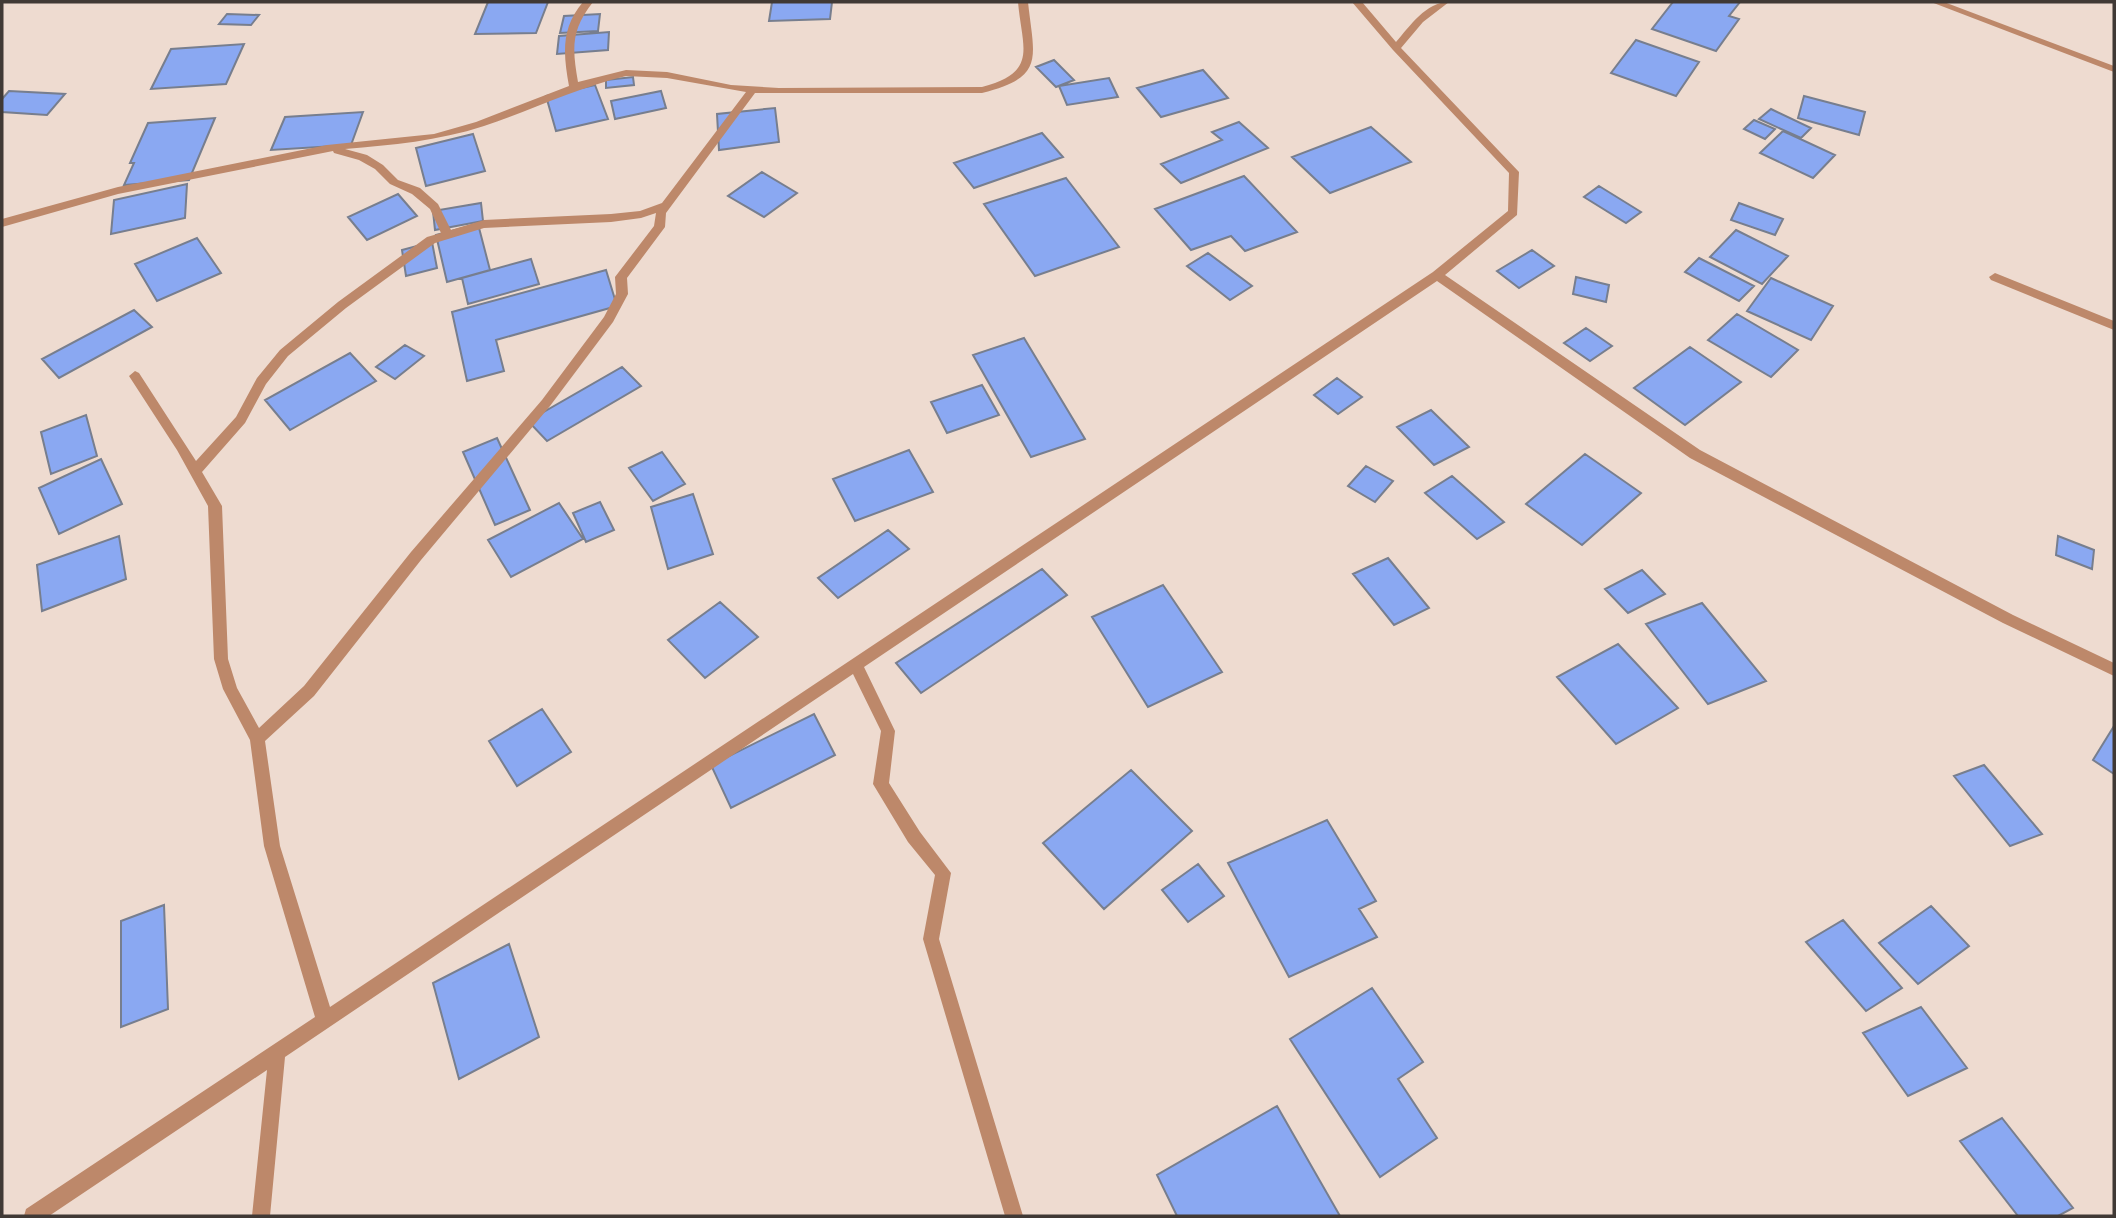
<svg xmlns="http://www.w3.org/2000/svg" width="2116" height="1218" viewBox="0 0 2116 1218" font-family="'DM Sans',sans-serif">
	<style>
		.building { fill: #8aa8f2; stroke: #777e8e; stroke-width: 2 }
		.lines { fill: none; stroke-linecap: round; stroke-linejoin: round }
		.minor { fill: #bd886a; fill-rule: evenodd }
	</style>
	<rect width="100%" height="100%" fill="#eedbd0"/>
	<!-- building -->
	<path class="building" d="M488 2H548L536 33 475 34Z
		M772 2H832L830 19 769 21Z
		M1673 2H1740L1729 16 1739 19 1716 51 1652 29Z
		M227 14 259 15 251 25 219 24Z
		M600 14 598 31 560 33 564 16Z
		M609 32 608 50 557 54 559 36Z
		M1636 40 1699 62 1676 96 1611 73Z
		M244 44 226 84 151 89 171 49Z
		M1054 60 1074 80 1056 87 1036 67Z
		M1203 70 1228 98 1161 117 1137 88Z
		M633 77 634 85 606 88V80Z
		M1109 78 1118 97 1067 105 1059 86Z
		M595 85 608 119 556 131 546 96Z
		M9 91 65 94 47 115 2 112V99Z
		M661 91 666 108 615 119 611 101Z
		M1804 96 1865 112 1859 135 1798 118Z
		M775 108 779 142 719 150 717 114Z
		M1771 109 1811 128 1801 138 1759 119Z
		M363 112 351 145 271 150 285 117Z
		M215 118 189 180 124 185 134 163H130L148 123Z
		M1754 120 1775 129 1765 139 1744 129Z
		M1239 122 1268 148 1181 183 1161 164 1222 140 1212 132Z
		M1371 127 1411 162 1330 193 1292 157Z
		M1783 131 1835 155 1813 178 1760 153Z
		M1042 133 1063 157 974 188 954 163Z
		M473 134 485 171 426 186 416 148Z
		M762 172 797 193 764 217 728 196Z
		M1244 176 1297 232 1245 251 1231 236 1191 250 1155 209Z
		M1066 178 1119 247 1035 276 984 204Z
		M187 184 185 218 111 234 114 200Z
		M1599 186 1641 212 1626 223 1584 197Z
		M398 194 417 216 367 240 348 217Z
		M481 203 483 221 435 230 433 211Z
		M1739 203 1783 219 1775 235 1731 220Z
		M478 224 490 270 447 282 436 235Z
		M1736 230 1788 256 1762 284 1710 257Z
		M197 238 221 273 157 301 135 264Z
		M432 242 437 268 406 276 402 250Z
		M1532 250 1554 266 1519 288 1497 271Z
		M1208 253 1252 286 1230 300 1187 266Z
		M1699 258 1754 286 1739 301 1685 272Z
		M531 259 539 284 468 304 462 278Z
		M606 270 617 306 496 340 504 371 467 381 452 312Z
		M1576 277 1609 285 1606 302 1573 294Z
		M1771 278 1833 306 1811 340 1747 311Z
		M134 310 152 327 59 378 42 359Z
		M1737 314 1798 350 1771 377 1708 340Z
		M1586 328 1612 346 1590 361 1564 343Z
		M1024 338 1085 439 1031 457 973 355Z
		M405 345 424 356 395 379 376 367Z
		M1690 347 1741 382 1685 425 1634 388Z
		M350 353 376 381 290 430 265 400Z
		M622 367 641 386 547 441 528 421Z
		M1337 378 1362 397 1338 414 1314 395Z
		M982 385 999 415 947 433 931 402Z
		M1431 410 1469 447 1434 465 1397 427Z
		M86 415 97 456 51 474 41 432Z
		M497 438 530 510 495 525 463 452Z
		M909 450 933 492 855 521 833 479Z
		M662 452 685 484 653 501 629 468Z
		M1585 454 1641 493 1582 545 1526 504Z
		M101 459 122 504 59 534 39 488Z
		M1366 466 1393 481 1375 502 1348 486Z
		M1452 476 1504 522 1477 539 1425 493Z
		M693 494 713 554 668 569 651 507Z
		M600 502 614 530 586 542 573 513Z
		M559 503 583 539 511 577 488 540Z
		M888 530 909 549 838 598 818 578Z
		M119 536 126 579 42 611 37 565Z
		M2058 536 2094 550 2092 569 2056 555Z
		M1388 558 1429 608 1394 625 1353 574Z
		M1042 569 1067 595 921 693 896 663Z
		M1642 570 1665 594 1628 613 1605 589Z
		M1163 585 1222 672 1148 707 1092 617Z
		M720 602 758 637 705 678 668 640Z
		M1702 603 1766 681 1708 704 1646 624Z
		M1618 644 1678 708 1616 744 1557 677Z
		M542 709 571 752 517 786 489 741Z
		M814 714 835 755 731 808 711 765Z
		M2114 726V774L2093 760Z
		M1984 765 2042 834 2010 846 1954 776Z
		M1131 770 1192 831 1104 909 1043 843Z
		M1327 820 1376 901 1359 909 1377 937 1289 977 1228 863Z
		M1198 864 1224 896 1188 922 1162 890Z
		M164 905 168 1009 121 1027V921Z
		M1931 906 1969 946 1918 984 1879 943Z
		M1843 920 1902 988 1866 1011 1806 942Z
		M509 944 539 1037 459 1079 433 983Z
		M1372 988 1423 1062 1398 1079 1437 1138 1380 1177 1290 1039Z
		M1921 1007 1967 1068 1908 1096 1863 1033Z
		M1277 1106 1340 1216H1177L1157 1175Z
		M2002 1118 2073 1208 2058 1216H2018L1960 1141Z"/>
	<g class="lines">
		<!-- minor -->
		<path class="minor" d="M583 2H593C571 30 572 48 578 82L626 70 667 72 731 85 779 88 982 87C1039 72 1022 48 1018 2H1028C1034 58 1046 77 982 93H755L666 213 665 227 627 278 628 294 613 322 550 406 421 560 314 696 265 741 280 846 330 1007 1433 272 1508 211 1509 173 1393 50 1352 2H1362L1396 42C1410 26 1426 2 1449 2L1423 22 1401 48 1519 172 1517 215 1445 275 1700 450 2013 615 2114 663V676L2003 623 1690 458 1437 281 864 667 895 731 889 783 920 832 951 873 939 939 1023 1216H1005L923 939 935 875 908 842 873 784 881 731 853 674 285 1057 270 1216H252L267 1070 49 1216H24L26 1209 315 1017 264 846 250 740 223 689 214 659 208 506 177 450 129 376 135 371 139 373 196 461 236 417 257 378 280 350 338 302 427 237 441 233 430 209 412 194 390 184 375 169 359 160 334 153 333 151 118 194 2 227V219L118 187 327 145 434 134 476 122 569 86C563 53 561 28 583 2ZM626 76 667 78 746 92 662 203 640 211 611 214 484 220 451 230 438 204 420 188 398 180 383 165 367 155 345 149C392 145 438 141 484 126 532 110 576 88 626 76ZM656 213 654 226 615 277 616 294 604 317 542 400 411 552 304 686 259 728 237 688 228 659 222 506 202 472 245 423 266 384 288 356 346 308 435 243 484 228 611 222 641 218Z
			M1931 2H1944L2114 66V72Z
			M1995 273 2114 321V330L1991 280 1989 277Z"/>
	</g>
	<!-- border -->
	<rect width="2116" height="1218" fill="none" stroke="#403935" stroke-width="7"/>
</svg>
